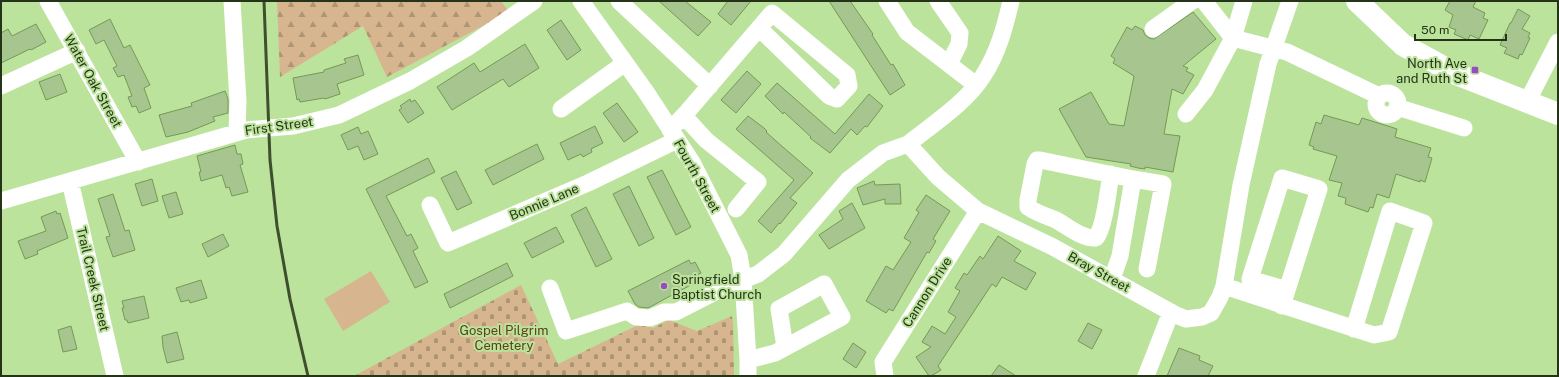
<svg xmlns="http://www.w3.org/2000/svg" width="1559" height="377" viewBox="0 0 1559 377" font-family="'Public Sans',sans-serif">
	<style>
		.forest { fill: url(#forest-firs) }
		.cemetery { fill: url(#cemetery-stones) }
		.pitch { fill: #d7b68f }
		.building { fill: #a7c68f; stroke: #749955 }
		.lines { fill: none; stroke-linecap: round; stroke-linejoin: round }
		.minor { stroke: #fff; stroke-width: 17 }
		.major { stroke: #fff; stroke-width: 22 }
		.rail { stroke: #3d4f2d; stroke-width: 3 }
		.poi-dot { fill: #974cbf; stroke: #bce39c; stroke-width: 1.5 }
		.labels { text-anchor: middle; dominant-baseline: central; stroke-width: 4; stroke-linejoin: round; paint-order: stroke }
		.poi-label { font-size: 13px; fill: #253418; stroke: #bce39c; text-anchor: end }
		.street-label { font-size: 13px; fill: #253418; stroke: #bce39c }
		.park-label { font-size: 13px; fill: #5f421b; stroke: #bce39c }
	</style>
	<defs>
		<pattern id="forest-firs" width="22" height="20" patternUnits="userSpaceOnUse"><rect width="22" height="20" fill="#d7b68f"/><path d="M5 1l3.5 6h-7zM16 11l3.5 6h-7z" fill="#ae9574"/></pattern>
		<pattern id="cemetery-stones" width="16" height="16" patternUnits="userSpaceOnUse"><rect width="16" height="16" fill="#d7b68f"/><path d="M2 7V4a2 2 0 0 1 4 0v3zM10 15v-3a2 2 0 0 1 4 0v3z" fill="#ae9574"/></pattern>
	</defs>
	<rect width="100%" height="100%" fill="#bce39c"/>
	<!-- forest -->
	<path class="forest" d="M277 1H501L509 12 387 77 363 26 280 77Z"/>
	<!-- cemetery -->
	<path class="cemetery" d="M521 285 558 364 644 322 653 328 669 320 697 331 732 316 733 323 734 376H354Z"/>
	<!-- pitch -->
	<path class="pitch" d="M371 271 390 302 343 331 324 299Z"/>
	<!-- building -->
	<path class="building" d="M659 1H685L711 22 698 36Z
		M728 1H751L731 25 718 14Z
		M829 1H850L873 34 872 35 891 65 893 64 905 85 890 95Z
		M1450 1H1476L1473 7 1485 13 1483 18 1488 20 1479 39 1470 35 1468 40 1454 34 1456 30 1449 27 1453 15 1445 10Z
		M1518 9 1530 16 1522 29 1530 33 1528 37 1530 38 1522 55 1520 54 1518 59 1504 53 1507 48 1500 45 1510 23H1511Z
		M1193 12 1216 39 1183 66 1188 68 1186 71 1194 75 1183 94 1172 89 1164 134 1180 136 1173 172 1145 167V169L1138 168 1130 166 1131 164 1086 157 1059 109 1091 92 1109 124 1124 126 1134 76 1113 63 1115 59 1111 56 1127 27 1132 30 1135 26 1143 30 1145 35 1149 38 1154 39Z
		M110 19 124 48 130 45 150 85 144 88 151 108 139 113 136 106 132 107 128 97 132 96 124 75 118 77 113 68 117 66 104 40 96 44 89 30Z
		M561 20 581 50 567 60 547 30Z
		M36 24 46 42 31 50 30 49 1 63V33L8 29 12 36Z
		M525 44 539 68 509 87 503 79 452 110 437 87 474 63 480 72Z
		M358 55 364 75 337 84 340 94 325 99 324 98 300 102 299 99 297 100 293 78 324 72V70L346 63 344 59Z
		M747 71 761 84 736 113 721 100Z
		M60 74 67 92 46 100 39 82Z
		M777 83 835 134 869 94 883 106 867 127 865 126 857 135 851 129 830 153 810 138 811 137 784 112 783 114 765 96Z
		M225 91 228 99V113L213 117 215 121 188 132 166 137 159 115 192 106 191 103Z
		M410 99 411 102 415 100 424 113 408 123 399 110 402 108 400 106Z
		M617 103 638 132 624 142 603 113Z
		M1324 115 1359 125 1362 118 1391 127 1397 129 1395 137 1431 148 1428 157 1432 158 1425 182 1420 180V182L1396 174 1389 198 1377 194 1373 208 1370 207 1368 212 1345 204 1346 198 1338 196 1342 183 1329 180 1337 156 1313 149 1314 147 1309 145 1316 122 1321 124Z
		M748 116 764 128 767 131 766 132 776 141 813 173 790 198 797 203 780 224 779 223 771 233 758 221 794 180 736 129Z
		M595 126 603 143 591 149 592 152 583 157 581 154 568 160 560 143Z
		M358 127 361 134 368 131 378 154 364 160 358 146 348 150 341 135Z
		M537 144 544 159 493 185 485 170Z
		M235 145 237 154H241L243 164 240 165 248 192 232 196 229 187 226 188 222 175 201 181 199 172H201L197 156Z
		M428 158 435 172 386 196 407 236 411 234 418 248 413 251 428 282 415 288 366 189Z
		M662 170 691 227 676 235 647 177Z
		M456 171 472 203 457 210 441 178Z
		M152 179 158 201 142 206 135 184Z
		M874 181 875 185 900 184 901 204H885V199L863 205 857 188Z
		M629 186 654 238 639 246 613 194Z
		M176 192 183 214 169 218 162 196Z
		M113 194 125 231 129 230 135 250 113 257 106 237 110 236 98 199Z
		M926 195 950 211 933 239 936 241 929 253 927 252 893 311 889 309 886 313 866 301 886 266 893 270 911 242 904 238 919 212 916 210Z
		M852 203 865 228 829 249 819 235 843 219 839 211Z
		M586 207 612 259 596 267 571 215Z
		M56 211 57 214 60 213 68 238 37 251 38 254 25 259 18 241 46 231 41 217Z
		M556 227 564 242 532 258 524 243Z
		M223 234 229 246 208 257 202 244Z
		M998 236 1021 251 1014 261 1036 273 1026 290 1002 277 996 287 992 284 938 366 941 370 931 376H929L916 357 931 347 922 342 932 326 945 334 956 317 948 312 960 291 955 288 964 273 967 275 980 256 983 259Z
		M689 260 691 264 695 262 701 273 697 275 700 280 648 308 639 307 635 304 628 291Z
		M507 263 513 276 450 308 444 294Z
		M201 280 207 298 190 303 189 300 181 302 176 288Z
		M144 296 149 318 128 323 127 320H125L122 308H124L122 301Z
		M1088 323 1102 330 1092 349 1078 341Z
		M71 326 77 349 63 352 58 330Z
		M177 332 184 359 167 363 163 347 162 336Z
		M853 343 866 352 856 368 843 359Z
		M1179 348 1200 356 1199 360 1213 366 1208 376H1167Z
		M999 365 1016 376H991Z"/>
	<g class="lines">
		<!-- minor -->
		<path class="minor" d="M48 1 138 162
			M232 1 238 101 237 132
			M581 1 646 92 693 164 739 255 743 279 748 360V376
			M619 1 710 86
			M887 1 907 32 976 85
			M938 1 960 33 959 44 949 64
			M1204 1 1233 38
			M1153 29 1192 1
			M1233 38 1244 1
			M1 86 77 51
			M1376 104a11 11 0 1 1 22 0a11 11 0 1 1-22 0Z
			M1527 102 1558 42
			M1397 107 1464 128
			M561 109 625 63
			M1186 114 1205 90 1233 38 1287 52 1379 96
			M684 116 706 140 758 182 736 209
			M670 130 687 112 772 13 847 75 849 86 837 99 829 96 759 28
			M908 144C933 124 966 103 983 76 998 53 1005 27 1011 1
			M1111 174C1108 190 1105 226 1096 238 1082 239 1067 226 1056 220 1046 216 1036 213 1028 207V200L1035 164 1037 160H1040L1133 179 1120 256 1112 279
			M1133 179 1163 184 1147 269
			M70 181 115 376
			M1 201 246 130 293 126 339 115 410 81 467 48 534 1
			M430 205 448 243 588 183 677 140
			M1224 286 1374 335 1389 332 1424 223 1390 211 1354 329
			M550 288 566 331 627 311 636 317 650 318 664 312H676L727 286 758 274 784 254 848 180 883 153 908 144 938 177 978 211 1053 247 1176 315 1186 319 1202 317 1211 313 1220 297 1224 286 1241 185 1268 64 1290 1
			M1282 306 1319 189 1282 178 1250 279 1287 290
			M748 360 775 353 842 317 824 284 779 309 785 347
			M885 376 883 362 978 211
			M1146 376 1171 312"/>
		<!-- major -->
		<path class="major" d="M1357 1 1403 45 1456 74 1558 114"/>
		<!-- rail -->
		<path class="rail" d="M264 1 270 160 277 226 290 299 308 376"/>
	</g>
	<!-- markers -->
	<g class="poi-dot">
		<rect x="1471" y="66" width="8" height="8" rx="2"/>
		<circle cx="664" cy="286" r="4"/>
	</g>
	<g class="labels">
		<!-- poi labels -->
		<g class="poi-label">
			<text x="1467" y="63">North Ave<tspan x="1467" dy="15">and Ruth St</tspan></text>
			<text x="672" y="279" text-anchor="start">Springfield<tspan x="672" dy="15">Baptist Church</tspan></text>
		</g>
		<!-- street labels -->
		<g class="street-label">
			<text transform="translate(93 81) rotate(61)">Water Oak Street</text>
			<text transform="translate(279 126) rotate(-8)">First Street</text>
			<text transform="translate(697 176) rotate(61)">Fourth Street</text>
			<text transform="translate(544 202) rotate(-23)">Bonnie Lane</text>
			<text transform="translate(1099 272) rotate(29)">Bray Street</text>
			<text transform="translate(93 279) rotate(77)">Trail Creek Street</text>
			<text transform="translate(927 292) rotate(-58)">Cannon Drive</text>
		</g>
		<!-- park labels -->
		<g class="park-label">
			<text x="504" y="330">Gospel Pilgrim<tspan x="504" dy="15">Cemetery</tspan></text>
		</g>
	</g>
	<!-- border -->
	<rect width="1559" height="377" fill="none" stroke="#253418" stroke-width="4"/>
	<!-- scale -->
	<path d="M1415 34v6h91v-6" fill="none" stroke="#253418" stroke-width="2"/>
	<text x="1421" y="34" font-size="12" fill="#253418" stroke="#bce39c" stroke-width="3" paint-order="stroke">50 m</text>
</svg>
